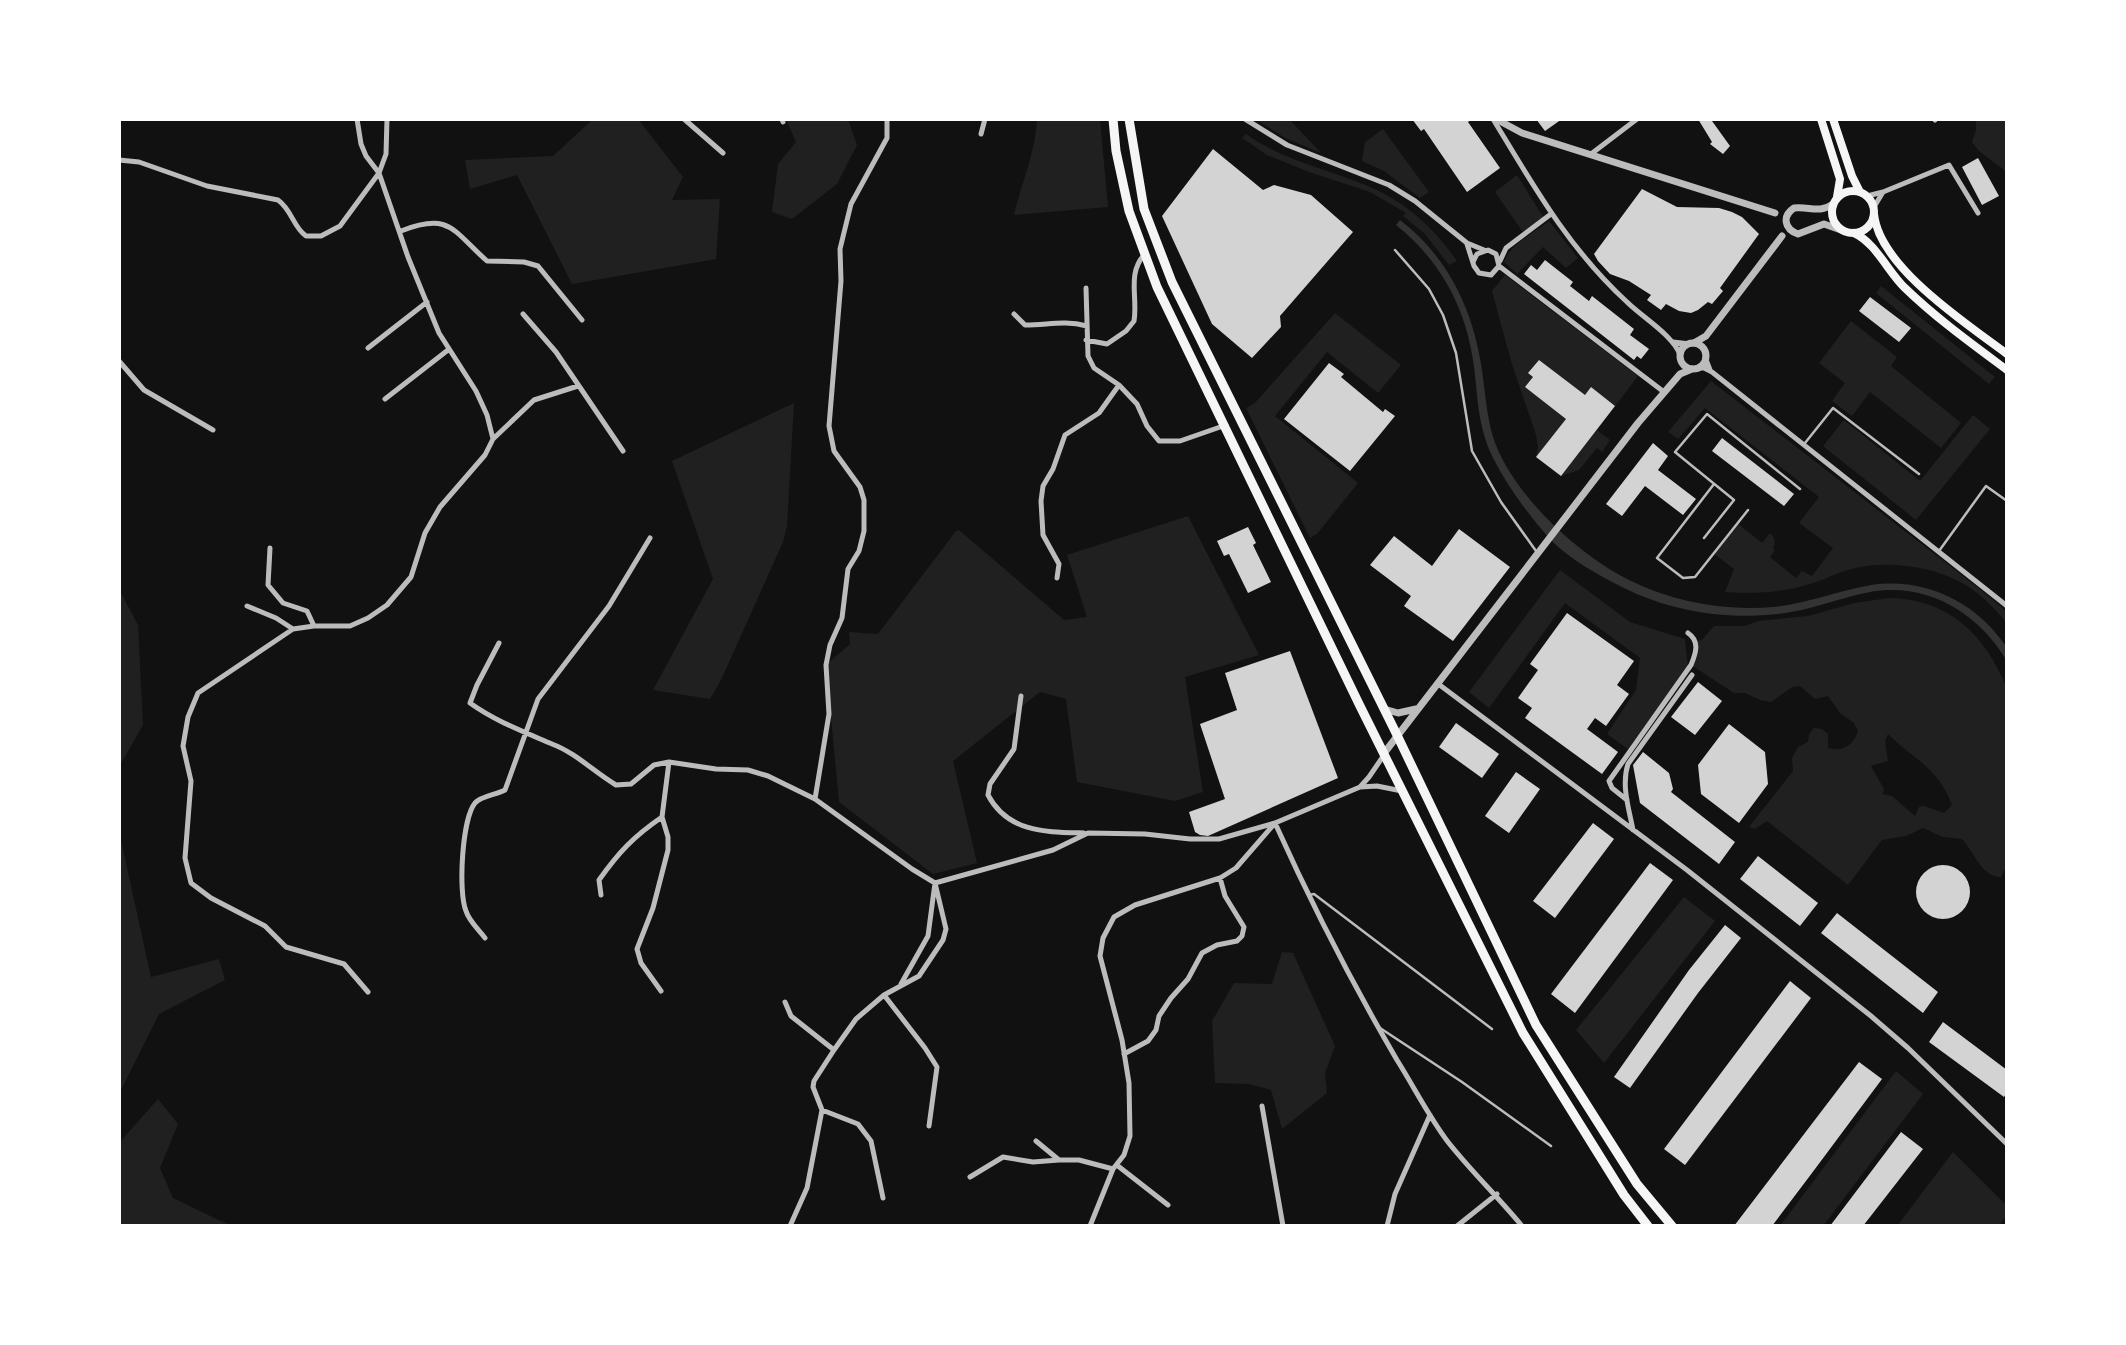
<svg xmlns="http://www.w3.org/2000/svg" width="2126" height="1345" viewBox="0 0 2126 1345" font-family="Raleway,sans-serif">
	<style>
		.green { fill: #202020; fill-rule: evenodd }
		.water { fill: #333 }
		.building { fill: #d3d3d3 }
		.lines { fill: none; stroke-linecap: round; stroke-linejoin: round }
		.service { stroke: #bcbcbc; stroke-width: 2.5 }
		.minor { stroke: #bcbcbc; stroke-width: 5 }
		.tertiary { stroke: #bcbcbc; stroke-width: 7 }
		.secondary { stroke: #f5f5f5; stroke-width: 8 }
		.primary { stroke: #f5f5f5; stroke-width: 9 }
	</style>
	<rect width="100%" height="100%" fill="#111"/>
	<!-- green -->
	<path class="green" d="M593 119H638L683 177 672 200 720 199 716 259 572 284 517 175 470 189 465 160 553 156Z
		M786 119H848L857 145 837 184 792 219 772 212 778 164 796 142Z
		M1037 119H1100L1108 207 1014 215C1021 184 1036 151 1037 119Z
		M1256 119H1289L1321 153 1285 138Z
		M1976 119H2007V172L1980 152 1972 142 1976 130Z
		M1383 129 1429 192 1420 198 1384 171 1362 161 1365 142Z
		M1246 134C1290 165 1335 169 1381 192 1412 208 1437 232 1457 261L1449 265 1425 234 1403 216 1406 213 1370 192 1309 172 1267 155 1242 138Z
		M1517 175 1545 220 1525 235 1495 192Z
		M1549 221 1578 258 1566 268 1543 247 1517 274 1504 262C1509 245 1535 232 1549 221Z
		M1505 275 1638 376 1597 430 1610 440 1602 452 1597 448 1579 470 1561 476 1536 457 1538 447 1536 435 1511 361 1492 291Z
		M1881 286 1995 377 1989 384 1876 293Z
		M1335 313 1401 365 1378 393 1327 352 1275 416 1358 483 1317 534 1310 538 1246 408 1254 404Z
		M1851 321 1897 357 1891 366 1961 423 1941 448 1870 392 1852 416 1832 401 1845 383 1819 363Z
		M1711 381 1981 590 2007 612V623C1994 608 1981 594 1964 584 1935 567 1892 561 1860 567 1842 570 1827 579 1810 584 1782 593 1754 594 1725 592L1734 569 1713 553 1737 523 1762 543 1770 533C1775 538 1776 542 1773 548L1775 550 1770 557 1796 578 1802 571 1812 576 1833 548 1799 523 1819 497 1705 408 1678 439 1668 432Z
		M794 403 787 526 783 542 721 680 710 699 653 690 713 579 672 461Z
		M1973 415 1990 429 1916 520 1823 446 1844 420 1920 481Z
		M1188 516 1259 655 1185 677 1203 792 1175 801 1077 782 1066 699 1040 692 953 761 977 863 933 874 839 802 826 665 850 644 849 632 878 634 956 531 959 530 1064 620 1087 617 1067 555Z
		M1560 570 1630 622 1685 639 1688 667 1628 749 1607 734 1636 690 1640 658 1565 603 1489 708 1469 692Z
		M119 589 138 625 143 725 119 767Z
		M1889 598C1949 599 1986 635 2007 689V865L2001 877C1981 877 1974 851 1962 839L1943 837 1923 828 1906 836 1882 840 1848 885 1767 821 1755 829 1749 827 1793 771 1792 758 1798 747 1808 742 1809 734 1814 728 1822 729 1828 734V748C1843 752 1853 746 1858 731L1854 723 1840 713 1828 696 1815 699 1800 686 1792 687 1771 702 1760 700 1745 693H1734L1691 665 1695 641 1702 640 1714 626H1745L1758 621 1808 616 1854 603ZM1888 734C1914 760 1938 767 1952 805L1944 813 1924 806 1919 807 1915 816 1892 796 1883 794 1884 789 1871 766 1888 761 1885 741Z
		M119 831 151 977 219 959 225 980 159 1014 119 1094Z
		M1684 897 1715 921 1604 1063 1576 1030Z
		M1282 952 1293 953 1335 1046 1325 1073 1327 1093 1282 1129 1271 1090 1249 1084 1215 1083 1212 1021 1234 983 1272 984Z
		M1896 1071 1923 1094 1823 1226H1780Z
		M158 1099 178 1124 160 1168 173 1198 231 1226H119V1143Z
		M1953 1152 2007 1206V1215L1999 1226H1897Z"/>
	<!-- water -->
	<path class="water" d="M1400 220C1446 255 1472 307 1481 364 1485 388 1486 413 1493 437 1511 493 1577 554 1629 580 1673 602 1724 611 1773 607 1806 604 1837 591 1871 585 1925 577 1977 602 2007 648V661C1978 613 1928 582 1870 592 1838 598 1809 611 1777 614 1725 620 1669 611 1622 587 1600 576 1573 561 1555 544 1532 521 1494 469 1485 438 1477 413 1477 386 1473 360 1465 306 1439 259 1396 225Z"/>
	<!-- building -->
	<path class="building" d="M1412 119H1472L1468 122 1500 168 1467 192 1424 129 1421 131Z
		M1536 119H1562L1545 131Z
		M1698 119 1712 121 1730 146 1723 154 1710 144 1712 142Z
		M1213 149 1263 190 1274 185 1311 195 1353 232 1280 316 1281 327 1252 358 1212 324 1162 216Z
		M1978 158 1999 196 1982 205 1962 167Z
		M1642 189 1677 207 1719 208 1732 212 1742 217 1759 234 1720 288 1723 291 1712 304 1708 302 1698 310 1691 313 1679 311 1666 304 1661 310 1647 300 1651 295 1629 281 1610 274 1598 261 1594 254Z
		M1545 260 1573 282 1570 286 1589 301 1592 296 1634 329 1630 335 1649 349 1641 359 1637 356 1634 360 1524 274 1531 265 1537 270Z
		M1870 297 1911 328 1899 342 1859 311Z
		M1539 360 1585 395 1591 387 1615 406 1561 476 1536 457 1566 419 1525 387 1533 377 1528 373Z
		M1329 363 1344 374 1341 377 1383 412 1385 409 1395 416 1350 471 1284 419Z
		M1722 438 1794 494 1784 506 1712 451Z
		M1653 443 1668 456 1658 470 1696 499 1683 515 1645 486 1622 516 1606 504Z
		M1248 527 1256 543 1253 545 1271 582 1248 593 1229 554 1224 556 1217 541Z
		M1459 529 1510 567 1453 641 1404 606 1411 596 1370 565 1394 536 1432 566Z
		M1567 613 1634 661 1617 685 1629 694 1606 726 1595 718 1587 729 1618 752 1602 774 1525 718 1532 708 1518 698 1538 670 1530 664Z
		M1290 651 1338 778 1208 836 1200 835 1195 832 1189 812 1225 799 1200 724 1237 710 1225 673Z
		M1698 682 1722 701 1695 735 1671 717Z
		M1456 723 1499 754 1482 778 1439 747Z
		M1729 724 1765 752 1768 784 1739 823 1701 794 1698 765Z
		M1643 752 1669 773 1673 789 1671 792 1735 842 1719 864 1640 803 1633 765Z
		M1516 772 1540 789 1509 833 1485 816Z
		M1593 823 1614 839 1555 918 1533 901Z
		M1758 856 1818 903 1800 926 1740 879Z
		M1650 863 1673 880 1575 1013 1551 994Z
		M1916 892a27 27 0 1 1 54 0a27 27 0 1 1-54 0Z
		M1837 913 1938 992 1923 1013 1821 933Z
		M1725 925 1741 938 1698 993 1630 1088 1614 1077 1689 970Z
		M1790 981 1811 998 1685 1165 1664 1149Z
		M1943 1022 2007 1070V1092L2004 1097 1929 1042Z
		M1859 1062 1882 1079 1812 1173 1772 1226H1734Z
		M1901 1132 1923 1149 1863 1226H1830Z"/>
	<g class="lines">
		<!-- service -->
		<path class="service" d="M1395 250 1429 289 1443 315 1456 353 1472 451 1501 502 1536 551
			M1805 443 1833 408 1919 474
			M1714 484 1657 558 1683 578 1695 577 1748 510
			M1704 538 1734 500 1675 452 1707 414 1800 489
			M1939 551 1986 486 2007 501
			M1309 895 1314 894 1492 1029
			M1380 1028 1462 1082 1551 1146"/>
		<!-- minor -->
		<path class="minor" d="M357 119 361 144 366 156 379 173 408 257 439 333 476 391 487 415 493 439 485 455 440 507 425 533 411 577 387 605 368 618 350 626H314L293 629 198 693 188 717 183 746 191 781 185 858 191 883 211 898 265 926 286 947 344 964 368 992
			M684 119 723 153
			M782 119 783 122
			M1245 119 1287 145 1389 185 1415 201 1467 243 1484 250
			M1493 119C1533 185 1569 249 1627 302 1642 317 1674 336 1680 355
			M1934 119 1935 120
			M981 134 985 119
			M1591 154 1637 119
			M119 160 139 162 207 186 278 200C292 210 293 227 306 236H321L340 226 379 173 386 154 387 119
			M1883 192 1949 165 1978 213
			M1867 196 1883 192 1874 207
			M401 231C450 212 452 230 487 261L524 262 538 266 582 320
			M1467 244 1474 266 1479 273 1491 275 1499 266 1496 254 1488 250 1477 254 1473 262
			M1500 261 1506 248 1551 214
			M1499 266 1664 392
			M1086 288 1088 356 1094 368 1119 385
			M523 314 556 352 623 451
			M1014 314 1025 325C1049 325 1063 320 1087 326
			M1086 340 1107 344 1126 331 1134 321C1138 298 1127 274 1144 255
			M1673 342 1690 344
			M368 348 427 302
			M1705 357 1710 370
			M119 361 144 390 213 430
			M1696 368H1704L1712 372 2007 606
			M385 399 448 350
			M493 439 534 400 578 386
			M270 548 268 585 283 603 307 611 314 626
			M1057 578 1059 564 1043 535 1041 501 1043 486 1053 469 1065 435 1099 413 1119 385 1137 404 1147 426 1159 441H1180L1226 425
			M247 606 276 618 293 629
			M499 643 477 685 470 703C495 721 524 732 552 744 576 753 594 772 616 785L631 784 654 765 669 762 716 769 748 770 768 776 815 799 912 869 935 883 928 936 901 984
			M1437 683 1687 870 1871 1016 1908 1048 2007 1144
			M1021 696 1014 749 990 784 988 795C1008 833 1047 832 1084 833
			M1360 787 1377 786 1402 791
			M815 799 829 714 826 665 830 645 842 618 848 569 859 551 864 531V500L860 487 834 451 829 426 841 281 840 249 851 204 887 138V119
			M1627 800 1612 788 1609 781 1691 665C1696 653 1700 641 1688 633
			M1633 830C1629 809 1621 785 1628 764L1692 675
			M601 895 599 880C619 852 633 837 662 817
			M485 938C479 930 469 921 466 911 458 892 462 819 475 803 481 796 496 795 505 790L538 699 609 606 650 538
			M661 991 641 963 637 949 653 908 668 850V837L662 817 669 762
			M884 995 925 1048 937 1067 929 1126
			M785 1002 791 1016 834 1050
			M1124 1054 1148 1041 1156 1030 1159 1016 1171 998 1188 979 1202 953 1217 945 1237 941 1242 936 1244 927 1225 896 1220 878
			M1262 1106 1283 1226
			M822 1110 858 1124 871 1141 883 1198
			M1036 1141 1059 1160H1079L1113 1169
			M1118 1166 1168 1205
			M970 1177 1003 1157 1033 1162 1059 1160
			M790 1226 807 1188 822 1110 813 1087 814 1081 834 1050 856 1019 884 995 919 976 943 940 946 929 935 883 1053 850 1088 833 1145 834 1190 839H1219L1275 823C1312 905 1352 983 1397 1060 1414 1087 1429 1117 1448 1142 1471 1171 1498 1197 1522 1226
			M1090 1226 1113 1169 1124 1155 1130 1136 1129 1083 1122 1040 1100 956 1103 938 1114 917 1135 905 1220 878 1236 868 1275 823 1360 787 1369 777 1384 755
			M1387 1226 1395 1194 1430 1115
			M1457 1226 1497 1194"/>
		<!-- tertiary -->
		<path class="tertiary" d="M1496 119 1522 133 1775 213
			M1833 204C1819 214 1809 206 1794 208 1782 216 1784 229 1798 234L1824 224 1841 230
			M1694 343 1706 336 1782 236
			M1680 356a13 13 0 1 1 26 0a13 13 0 1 1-26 0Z
			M1384 709 1398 713 1416 709
			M1385 752 1638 423 1680 374 1692 369"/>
		<!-- secondary -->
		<path class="secondary" d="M1821 119 1840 179 1837 197
			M1833 119 1852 176 1860 192
			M1832 212a21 21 0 1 1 42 0a21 21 0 1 1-42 0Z
			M1874 214C1879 267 1967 324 2007 354
			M1854 233C1876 243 1888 272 1905 288 1936 318 1972 344 2007 370"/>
		<!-- primary -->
		<path class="primary" d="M1113 119 1116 151 1129 211 1157 287 1360 706 1523 1033 1624 1195 1648 1226
			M1129 119 1144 209 1172 282 1397 735 1536 1025 1637 1184 1672 1226"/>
	</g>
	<!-- border -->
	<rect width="2126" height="1345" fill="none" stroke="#ffffff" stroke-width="242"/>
</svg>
